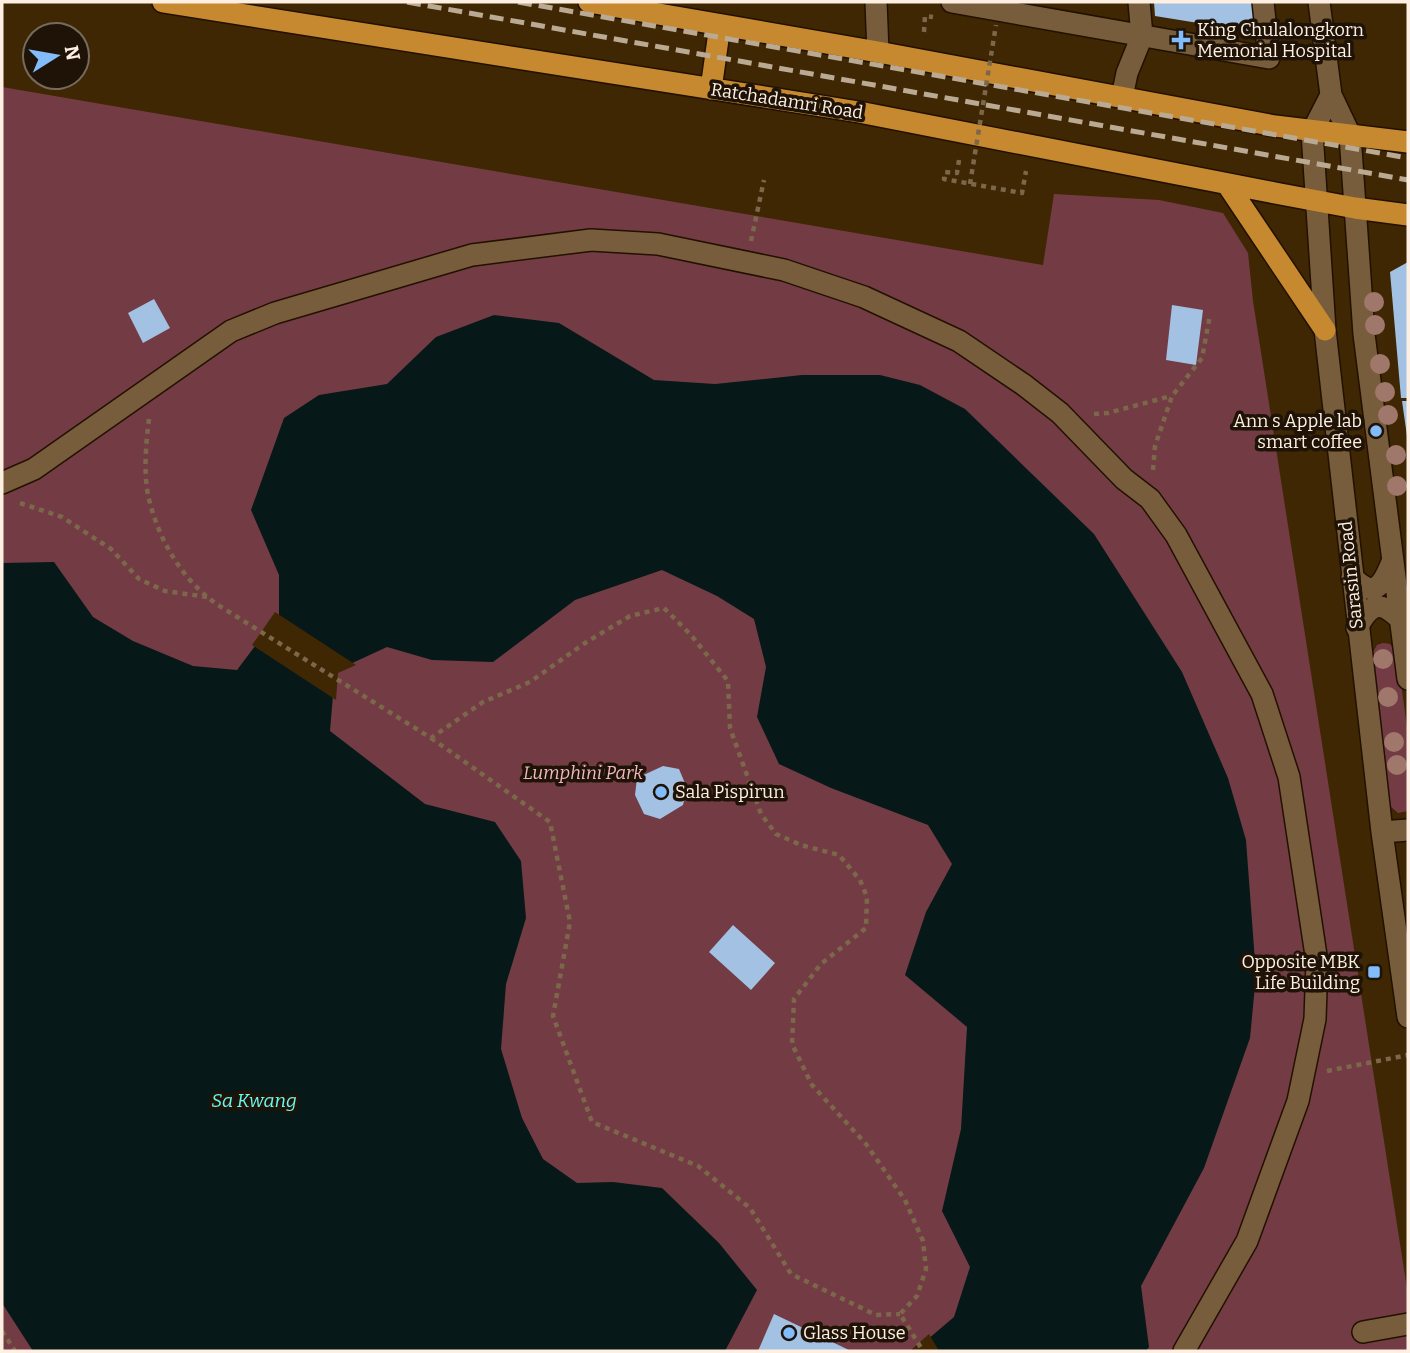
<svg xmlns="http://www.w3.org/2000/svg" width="1410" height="1353" viewBox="0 0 1410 1353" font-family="Bitter,serif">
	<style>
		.green { fill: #733c44 }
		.water { fill: #061918 }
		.pier { fill: #3f2704 }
		.building { fill: #a2c1e3 }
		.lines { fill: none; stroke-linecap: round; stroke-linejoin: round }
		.minor-casing { stroke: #210; stroke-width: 24 }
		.major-casing { stroke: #210; stroke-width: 24 }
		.path { stroke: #7c674b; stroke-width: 4.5; stroke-dasharray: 5 5; stroke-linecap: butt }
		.minor { stroke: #785d3c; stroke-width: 21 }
		.major { stroke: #c7892f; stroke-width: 21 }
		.rail { stroke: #baa993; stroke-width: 5; stroke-dasharray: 14 7; stroke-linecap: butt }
		.path-bridge { stroke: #7c674b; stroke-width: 4.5; stroke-dasharray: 5 5; stroke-linecap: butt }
		.tree { fill: #a0776b }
		.poi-dot { fill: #82bcfa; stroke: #1e1306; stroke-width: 2.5 }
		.labels { text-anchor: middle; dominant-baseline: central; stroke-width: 7; stroke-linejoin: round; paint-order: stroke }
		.poi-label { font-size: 18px; fill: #fdf0e2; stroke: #1e1306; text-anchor: start }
		.street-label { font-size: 18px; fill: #fdf0e2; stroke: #1e1306 }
		.park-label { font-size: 18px; font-style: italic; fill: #f0b9bf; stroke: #1e1306 }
		.water-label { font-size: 19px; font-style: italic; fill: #66faf4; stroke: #1e1306 }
	</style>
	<rect width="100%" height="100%" fill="#3f2704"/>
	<!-- green -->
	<path class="green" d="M2 87 1043 265 1054 194 1159 200 1223 213 1248 253 1253 301 1408 1295V1351H2Z
		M1383 643 1390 644 1397 654 1408 735V811L1398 813 1390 806 1372 654 1377 645Z"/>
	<!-- water -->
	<path class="water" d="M494 315 559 323 654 380 715 384 802 375H880L920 385 965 409 1094 534 1182 672 1228 778 1246 840 1256 975 1250 1038 1204 1168 1141 1286 1149 1347 1146 1351H914L954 1317 970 1267 942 1211 961 1129 967 1027 905 975 926 912 952 864 928 825 831 788 779 764 757 717 766 667 754 619 717 596 662 570 575 600 493 662 432 660 387 647 335 671 330 731 425 804 495 822 521 861 526 918 506 984 501 1049 522 1118 543 1159 577 1183 613 1182 662 1188 719 1243 757 1290 725 1351H33L2 1303V563L54 562 93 617 133 641 193 666 237 670 279 614V575L251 510 284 418 319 395 387 384 436 337Z"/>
	<!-- pier -->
	<path class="pier" d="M275 612 356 665 338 673 336 700 252 645Z
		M929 1334 939 1351H911L912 1349Z"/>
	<!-- building -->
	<path class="building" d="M1154 2H1257L1260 33 1155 16Z
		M1408 262V398H1401L1390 272Z
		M154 299 170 328 143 343 128 313Z
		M1172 305 1203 310 1196 365 1166 360Z
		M1402 401H1408V436H1407Z
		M663 766 679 769 687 788 683 805 660 819 644 814 635 795 637 778Z
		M733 925 775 963 751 990 709 952Z
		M774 1314 851 1351H758Z"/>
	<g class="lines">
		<defs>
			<path id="minor" d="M876 2 878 52
				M952 2 1269 58 1263 2
				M1319 2 1331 95 1350 135 1364 334 1408 679
				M1331 95 1312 132 1325 330 1382 832 1408 1017
				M1122 97 1127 73 1142 36 1139 2
				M2 483 34 469 231 331 275 313 472 255 591 240 658 244 784 270 864 297 959 341 1024 385 1060 413 1124 479 1150 499 1176 535 1262 694 1289 777 1317 962 1315 1019 1298 1101 1247 1241 1184 1351
				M1352 577C1374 599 1382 587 1392 562
				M1357 628C1370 604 1379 599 1400 619
				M1382 832 1408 830
				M1363 1332 1408 1324"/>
			<path id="major" d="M163 2 859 112 1275 193 1355 208 1408 215
				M589 2 878 52 1275 126 1408 142
				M711 89 720 25
				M1227 184 1325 330"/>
		</defs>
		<!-- minor casing -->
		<use href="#minor" class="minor-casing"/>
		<!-- major casing -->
		<use href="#major" class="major-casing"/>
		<!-- path -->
		<path class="path" d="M924 32 925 16 933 17
			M959 160 957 173 945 172 944 179 1022 193 1026 171
			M751 241 764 180
			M1094 414 1108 413 1171 396
			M149 419C146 442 143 476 149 499 159 541 183 581 218 605L431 738 483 702 530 682 585 643 630 616 664 608 691 635 728 681 730 728 761 814 776 834 801 845 839 855 860 880 867 897 866 928 821 964 794 999 792 1044 812 1085 866 1144 905 1200 923 1241 926 1269 917 1296 900 1314 923 1351
			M1153 470 1155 446 1172 396 1202 358 1210 315
			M20 503 62 517 111 549 139 579 165 591 207 597
			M431 738 550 822 570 922 553 1016 592 1122 698 1166 750 1208 791 1274 876 1315 900 1314
			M1327 1071 1408 1055
			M2 1331 15 1351"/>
		<!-- minor -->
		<use href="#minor" class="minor"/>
		<!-- major -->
		<use href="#major" class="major"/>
		<!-- rail -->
		<path class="rail" d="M407 2 1408 180
			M518 2 1408 158"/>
		<!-- path-bridge -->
		<path class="path-bridge" d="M970 184 996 25"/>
	</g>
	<!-- trees -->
	<g class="tree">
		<circle cx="1374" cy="302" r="10"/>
		<circle cx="1375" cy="325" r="10"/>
		<circle cx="1380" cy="364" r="10"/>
		<circle cx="1385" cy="392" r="10"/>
		<circle cx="1388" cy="415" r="10"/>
		<circle cx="1396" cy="455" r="10"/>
		<circle cx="1397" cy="486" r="10"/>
		<circle cx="1383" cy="659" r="10"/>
		<circle cx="1388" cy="697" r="10"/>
		<circle cx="1394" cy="742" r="10"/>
		<circle cx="1397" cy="765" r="10"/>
	</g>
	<!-- markers -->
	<g class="poi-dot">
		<path d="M1177.5 29.5h7v7h7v7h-7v7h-7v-7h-7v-7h7z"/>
		<circle cx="1376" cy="431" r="7"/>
		<circle cx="661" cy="792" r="7"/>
		<rect x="1367" y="965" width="14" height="14" rx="3.5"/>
		<circle cx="789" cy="1333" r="7"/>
	</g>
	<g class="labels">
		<!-- poi labels -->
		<g class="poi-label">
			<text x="1197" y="30">King Chulalongkorn<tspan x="1197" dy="21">Memorial Hospital</tspan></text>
			<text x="1362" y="421" text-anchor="end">Ann s Apple lab<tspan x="1362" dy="21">smart coffee</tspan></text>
			<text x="675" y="792">Sala Pispirun</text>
			<text x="1360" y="962" text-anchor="end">Opposite MBK<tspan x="1360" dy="21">Life Building</tspan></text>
			<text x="803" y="1333">Glass House</text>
		</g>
		<!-- street labels -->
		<g class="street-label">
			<text transform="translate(787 101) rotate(9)">Ratchadamri Road</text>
			<text transform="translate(1351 575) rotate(-96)">Sarasin Road</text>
		</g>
		<!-- park labels -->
		<g class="park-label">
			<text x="583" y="773">Lumphini Park</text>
		</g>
		<!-- water labels -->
		<g class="water-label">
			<text x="254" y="1100">Sa Kwang</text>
		</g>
	</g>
	<!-- border -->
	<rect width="1410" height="1353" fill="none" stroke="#fdf0e2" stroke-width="7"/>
	<!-- north arrow -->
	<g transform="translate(56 56) rotate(79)"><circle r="33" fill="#1e1306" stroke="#776b5e" stroke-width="2"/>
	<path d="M0-5L12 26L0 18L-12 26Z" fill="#82bcfa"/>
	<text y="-10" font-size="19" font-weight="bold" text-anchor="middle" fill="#fdf0e2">N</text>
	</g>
</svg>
